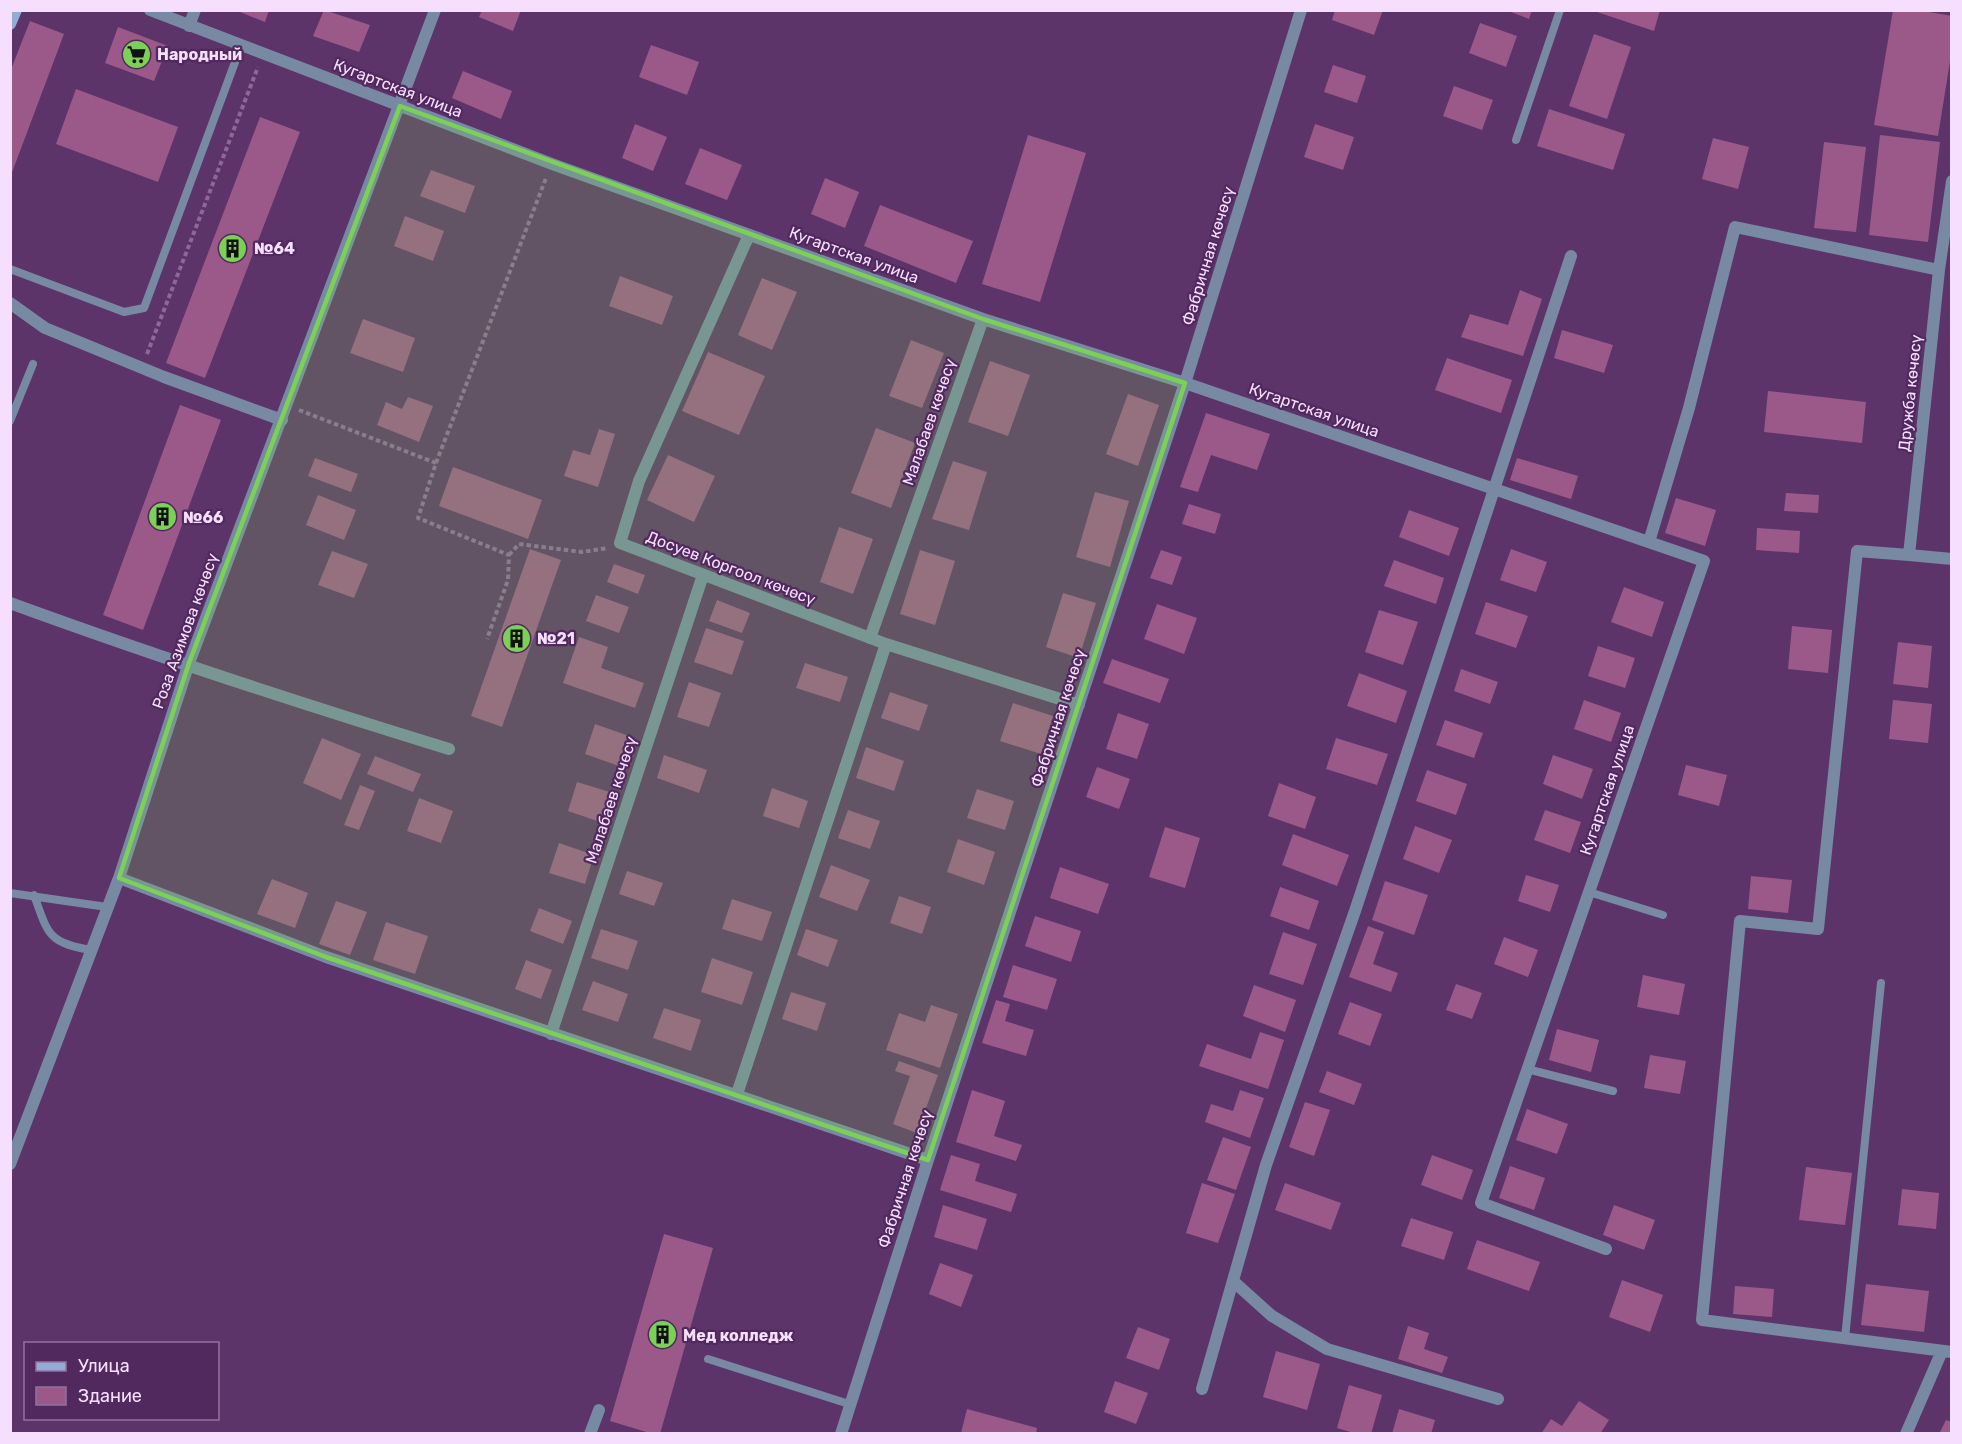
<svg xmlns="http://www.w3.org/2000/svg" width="1962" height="1444" viewBox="0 0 1962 1444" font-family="Rubik,sans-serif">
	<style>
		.building { fill: #9b598a }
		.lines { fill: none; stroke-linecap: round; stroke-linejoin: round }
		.path { stroke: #8c6998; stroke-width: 4; stroke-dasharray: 4.5 3; stroke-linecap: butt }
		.service { stroke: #7789a3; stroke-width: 8 }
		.minor { stroke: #7789a3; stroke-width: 12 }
		.secondary { stroke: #91add6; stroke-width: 12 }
		.marked { fill: #7bd155; fill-opacity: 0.2; stroke: #7bd155; stroke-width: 4.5; stroke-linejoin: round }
		.labels { text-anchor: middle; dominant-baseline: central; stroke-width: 4.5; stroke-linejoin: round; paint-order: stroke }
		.poi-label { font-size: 16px; font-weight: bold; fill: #f6dffe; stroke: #51295e; text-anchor: start }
		.street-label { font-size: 16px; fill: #f6dffe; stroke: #51295e }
	</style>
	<rect width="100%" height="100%" fill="#5c346a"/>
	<!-- building -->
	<path class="building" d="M235 10H269L265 22Z
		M324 10 370 25 359 52 313 36Z
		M482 10H521L513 31 479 17Z
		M1335 10H1383L1374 35 1332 20Z
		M1506 10H1532L1529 19Z
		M1591 10H1660L1654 31Z
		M1893 10H1918L1952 16V49L1938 136 1874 125Z
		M30 21 64 34 11 175 10 72Z
		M1480 23 1517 36 1506 67 1469 53Z
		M118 27 168 46 154 81 105 63Z
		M1594 34 1631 47 1607 119 1569 106Z
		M651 45 699 62 687 95 639 77Z
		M1333 65 1366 76 1357 103 1324 92Z
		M463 71 512 91 501 119 452 98Z
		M1454 86 1493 100 1482 130 1443 116Z
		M76 89 178 127 158 182 56 144Z
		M1549 109 1625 134 1613 170 1537 146Z
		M260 117 300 132 205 378 166 363Z
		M635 124 667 137 653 171 622 158Z
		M1315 124 1354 137 1343 170 1304 157Z
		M1028 135 1086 153 1040 302 982 284Z
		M1880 135 1940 142 1928 242 1869 235Z
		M1713 138 1749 147 1738 189 1702 179Z
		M1824 142 1866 147 1856 232 1814 228Z
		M700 148 742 165 727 200 685 184Z
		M431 170 475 186 465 213 420 196Z
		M825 178 859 192 845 228 811 214Z
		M880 205 973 241 956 283 864 246Z
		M405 216 444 231 433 261 394 246Z
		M620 276 673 296 662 325 609 306Z
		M762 278 797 292 772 350 738 335Z
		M1520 290 1542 299 1523 356 1461 337 1470 314 1508 325Z
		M363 319 415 338 403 372 350 353Z
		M1562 330 1613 345 1604 373 1554 358Z
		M911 340 944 353 922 408 889 396Z
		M708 352 765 376 739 435 682 411Z
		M1447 358 1512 380 1501 413 1435 390Z
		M990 361 1030 375 1008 436 968 422Z
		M1768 391 1866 402 1862 443 1764 432Z
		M1128 394 1159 405 1138 466 1106 454Z
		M408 397 433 406 419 442 377 425 386 402 402 409Z
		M180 405 221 420 143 630 103 615Z
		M1206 413 1270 434 1257 470 1211 455 1198 492 1180 487Z
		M876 428 915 443 891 508 851 493Z
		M599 429 615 434 598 487 564 476 573 450 590 455Z
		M668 455 715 476 694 522 647 500Z
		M315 458 358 474 351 492 308 476Z
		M1517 458 1578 476 1571 499 1510 480Z
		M953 461 987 472 969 530 932 519Z
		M453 467 542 500 528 539 439 506Z
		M1095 492 1129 501 1110 567 1076 557Z
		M1786 493 1819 495 1818 513 1784 511Z
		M318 495 356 510 344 540 306 525Z
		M1676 498 1716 510 1705 546 1665 533Z
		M1189 504 1221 514 1215 534 1182 524Z
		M1409 510 1459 528 1449 556 1399 537Z
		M839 527 873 539 853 594 820 582Z
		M1757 528 1800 531 1799 553 1756 550Z
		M530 549 561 560 502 727 471 716Z
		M1511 549 1547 562 1536 592 1500 580Z
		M920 550 955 561 935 625 900 614Z
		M1161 550 1182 557 1172 585 1150 578Z
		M332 551 368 564 354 598 318 585Z
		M1394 560 1444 578 1436 604 1384 586Z
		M614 564 645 575 638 594 607 582Z
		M1624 587 1664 602 1652 637 1611 622Z
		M1063 593 1096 603 1079 658 1046 647Z
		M596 595 629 607 619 633 586 621Z
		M717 600 750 613 742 633 709 621Z
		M1486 602 1528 616 1516 648 1475 634Z
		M1157 604 1197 618 1184 654 1144 639Z
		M1379 610 1418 622 1403 665 1365 652Z
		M1792 626 1832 630 1828 673 1788 669Z
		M706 628 744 641 732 675 694 662Z
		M579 637 608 647 601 668 644 683 635 708 563 683Z
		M1898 642 1932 646 1928 688 1893 684Z
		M1598 646 1635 658 1625 688 1588 676Z
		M1112 659 1169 679 1160 703 1103 683Z
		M805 663 848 677 840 702 796 688Z
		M1461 669 1498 682 1490 704 1454 691Z
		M1359 673 1407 691 1396 723 1347 706Z
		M689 682 721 693 709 727 677 717Z
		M890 692 928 705 919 731 881 718Z
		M1584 700 1621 713 1611 742 1574 729Z
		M1893 700 1932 704 1928 743 1889 739Z
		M1013 703 1053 716 1041 754 1000 741Z
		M1118 713 1149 724 1137 759 1106 749Z
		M1445 720 1483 733 1474 758 1436 745Z
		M595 724 629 736 619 766 585 754Z
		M322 738 361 754 341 800 303 783Z
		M1336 738 1388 754 1377 785 1326 769Z
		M866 747 904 761 894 791 856 778Z
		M664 755 707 770 699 793 657 778Z
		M1553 755 1593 769 1582 799 1543 784Z
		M375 756 421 774 413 792 367 774Z
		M1686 765 1727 775 1719 806 1678 795Z
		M1097 767 1130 779 1119 809 1086 797Z
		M1427 770 1467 784 1456 815 1416 801Z
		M577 782 613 793 603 823 568 811Z
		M1279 783 1316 797 1305 829 1268 816Z
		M360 785 375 791 359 830 344 825Z
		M772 788 808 801 799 828 763 816Z
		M977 789 1014 801 1005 830 967 818Z
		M419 798 453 811 441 843 407 831Z
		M848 810 880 821 870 849 838 838Z
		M1545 810 1581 822 1570 853 1534 840Z
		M1415 826 1452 840 1439 873 1403 859Z
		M1165 827 1200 838 1185 888 1149 877Z
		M1293 834 1349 855 1337 886 1282 865Z
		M958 839 995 852 984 885 947 872Z
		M559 843 594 855 585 884 549 873Z
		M831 865 870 880 857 911 819 897Z
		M1060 867 1109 884 1098 914 1050 898Z
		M627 871 663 883 654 906 619 894Z
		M1526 875 1559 885 1550 912 1518 901Z
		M1751 876 1792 880 1788 913 1748 909Z
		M272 879 308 893 295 928 257 914Z
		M1385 881 1428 895 1414 935 1372 920Z
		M1280 887 1319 901 1309 930 1270 916Z
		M899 896 931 907 922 934 890 923Z
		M732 899 772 912 762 941 722 929Z
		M336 901 367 912 350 955 319 944Z
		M539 908 572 921 563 944 530 931Z
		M1035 916 1081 931 1071 962 1025 946Z
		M386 922 428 936 415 974 373 960Z
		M1368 926 1384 932 1373 964 1398 973 1391 992 1349 977Z
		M601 929 638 941 628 970 591 958Z
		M806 929 838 940 828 967 797 955Z
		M1283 932 1317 944 1303 985 1269 974Z
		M1504 937 1538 950 1528 977 1494 964Z
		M712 958 753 972 742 1005 701 992Z
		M526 960 552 970 541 999 515 989Z
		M1013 965 1057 979 1047 1010 1003 997Z
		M1643 975 1685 984 1679 1015 1637 1007Z
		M593 981 628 994 618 1022 582 1010Z
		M1456 984 1482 993 1472 1019 1446 1010Z
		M1254 985 1296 1000 1285 1032 1243 1016Z
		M791 992 826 1003 817 1031 782 1019Z
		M996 1000 1010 1004 1005 1021 1034 1030 1026 1056 982 1043Z
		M1350 1002 1382 1014 1370 1046 1338 1034Z
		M931 1005 958 1014 940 1068 886 1050 899 1013 925 1022Z
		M664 1008 701 1020 691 1051 653 1038Z
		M1557 1029 1599 1040 1591 1072 1549 1060Z
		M1260 1032 1284 1040 1268 1089 1199 1066 1207 1044 1251 1059Z
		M1650 1055 1686 1061 1680 1094 1644 1088Z
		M899 1061 938 1075 917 1133 893 1124 910 1076 895 1071Z
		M1327 1071 1362 1084 1354 1105 1319 1092Z
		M972 1090 1005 1101 994 1136 1022 1145 1016 1161 956 1142Z
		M1240 1090 1264 1098 1250 1138 1205 1122 1211 1104 1233 1111Z
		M1305 1102 1330 1110 1314 1156 1289 1147Z
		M1527 1109 1568 1124 1557 1154 1516 1140Z
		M1223 1137 1251 1147 1236 1190 1207 1180Z
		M951 1155 980 1164 975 1181 1017 1194 1011 1212 940 1190Z
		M1432 1155 1473 1170 1462 1200 1421 1185Z
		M1510 1166 1545 1178 1534 1210 1499 1198Z
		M1806 1167 1852 1173 1845 1225 1799 1220Z
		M1202 1183 1235 1194 1218 1243 1186 1233Z
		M1285 1183 1341 1203 1331 1230 1275 1210Z
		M1902 1189 1939 1193 1936 1229 1898 1225Z
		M943 1205 987 1219 977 1250 934 1237Z
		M1614 1205 1655 1220 1644 1250 1603 1235Z
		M1411 1218 1453 1232 1444 1260 1401 1246Z
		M664 1234 713 1248 660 1434H653L610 1421Z
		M1477 1240 1540 1262 1529 1291 1467 1269Z
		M940 1263 973 1275 961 1307 929 1294Z
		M1622 1280 1663 1295 1650 1332 1609 1317Z
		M1866 1284 1929 1291 1924 1332 1861 1325Z
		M1735 1286 1774 1289 1772 1317 1733 1314Z
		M1408 1326 1429 1333 1424 1349 1448 1357 1442 1373 1398 1359Z
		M1138 1327 1170 1339 1159 1370 1126 1358Z
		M1276 1351 1320 1364 1307 1410 1263 1397Z
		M1115 1381 1148 1393 1136 1424 1104 1412Z
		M1349 1385 1382 1395 1371 1434H1357L1337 1428Z
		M1579 1401 1609 1420 1600 1434H1541L1551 1419 1562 1426Z
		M967 1409 1037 1428 1036 1434 961 1433Z
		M1399 1409 1435 1420 1431 1434H1392Z
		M1946 1420 1952 1422V1434H1939Z"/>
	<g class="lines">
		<!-- path -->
		<path class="path" d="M147 354 258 67
			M299 410 436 463 418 518 509 555 508 580 487 639
			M436 463 546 178
			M509 555 519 544 582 552 608 548"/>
		<!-- service -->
		<path class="service" d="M1516 140 1560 10
			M10 269 124 312 144 308 241 46
			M10 421 33 364
			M1589 892 1663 915
			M10 893 107 907
			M34 895C48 934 48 943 91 950
			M1527 1069 1613 1091
			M1845 1338 1881 983
			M708 1359 849 1404"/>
		<!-- minor -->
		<path class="minor" d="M150 10 552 164 983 319 1185 383 1704 561 1481 1203 1606 1249
			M189 26 195 10
			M1952 181 1939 270 1909 555 1857 551 1818 929 1740 921 1702 1320 1952 1352
			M749 235 639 481 620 543 886 644 1079 705
			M10 303 45 328 164 377 282 420
			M1649 542 1689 408 1735 227 1939 270
			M1909 555 1952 559
			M10 603C155 656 302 704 449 749
			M870 638 983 319
			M119 878 326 957 928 1160
			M551 1034 703 575
			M737 1094 886 644
			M10 1164 119 878 189 663 435 10
			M1233 1281 1272 1316 1327 1349 1498 1399
			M1202 1389 1266 1165 1355 911 1571 256
			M590 1434 599 1410
			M841 1434 928 1160 1185 383 1301 10
			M1906 1434 1942 1351"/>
		<!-- secondary -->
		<path class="secondary" d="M10 24 16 10"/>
	</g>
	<!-- marked area -->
	<path class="marked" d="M400 106 983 319 1185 383 928 1160 326 957 119 878 189 663Z"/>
	<!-- icons -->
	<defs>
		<symbol id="supermarket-disc" viewBox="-11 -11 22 22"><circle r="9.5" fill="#7bd155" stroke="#51295e"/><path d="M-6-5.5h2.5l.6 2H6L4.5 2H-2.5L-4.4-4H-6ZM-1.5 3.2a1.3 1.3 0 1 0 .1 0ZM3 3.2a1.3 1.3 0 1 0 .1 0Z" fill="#111"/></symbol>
		<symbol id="building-disc" viewBox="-11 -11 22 22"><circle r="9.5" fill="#7bd155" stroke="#51295e"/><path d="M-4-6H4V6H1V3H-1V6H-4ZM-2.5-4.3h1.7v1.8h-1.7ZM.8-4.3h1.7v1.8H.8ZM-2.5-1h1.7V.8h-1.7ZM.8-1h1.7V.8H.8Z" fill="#111"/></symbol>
	</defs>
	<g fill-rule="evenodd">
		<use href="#supermarket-disc" x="120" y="38" width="33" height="33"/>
		<use href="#building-disc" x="216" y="232" width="33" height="33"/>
		<use href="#building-disc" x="146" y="500" width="33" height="33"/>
		<use href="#building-disc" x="500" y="622" width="33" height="33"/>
		<use href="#building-disc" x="646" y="1318" width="33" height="33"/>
	</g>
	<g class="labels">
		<!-- poi labels -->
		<g class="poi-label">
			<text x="157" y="54">Народный</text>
			<text x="254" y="248">№64</text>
			<text x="183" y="517">№66</text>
			<text x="537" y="638">№21</text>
			<text x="683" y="1335">Мед колледж</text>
		</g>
		<!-- street labels -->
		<g class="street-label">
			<text transform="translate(398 88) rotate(21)">Кугартская улица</text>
			<text transform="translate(854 255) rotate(20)">Кугартская улица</text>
			<text transform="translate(1208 256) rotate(-73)">Фабричная көчөсү</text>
			<text transform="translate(1910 393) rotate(-84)">Дружба көчөсү</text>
			<text transform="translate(1314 410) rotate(19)">Кугартская улица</text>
			<text transform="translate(929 422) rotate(-71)">Малабаев көчөсү</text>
			<text transform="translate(731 568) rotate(21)">Досуев Коргоол көчөсү</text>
			<text transform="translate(185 631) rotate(-70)">Роза Азимова көчөсү</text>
			<text transform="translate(1058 718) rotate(-72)">Фабричная көчөсү</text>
			<text transform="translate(1607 790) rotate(-71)">Кугартская улица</text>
			<text transform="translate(611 800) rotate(-72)">Малабаев көчөсү</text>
			<text transform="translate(905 1179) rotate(-72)">Фабричная көчөсү</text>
		</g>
	</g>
	<!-- border -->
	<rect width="1962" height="1444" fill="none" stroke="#f6dffe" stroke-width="24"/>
	<!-- legend -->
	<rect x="24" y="1342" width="195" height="78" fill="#51295e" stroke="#93729e" stroke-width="1.5"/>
	<rect x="36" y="1362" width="30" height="9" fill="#91add6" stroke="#93729e" stroke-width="1.5"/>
	<text x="78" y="1372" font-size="18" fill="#f6dffe">Улица</text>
	<rect x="36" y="1387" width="30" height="18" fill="#9b598a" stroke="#93729e" stroke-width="1.5"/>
	<text x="78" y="1402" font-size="18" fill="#f6dffe">Здание</text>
</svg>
